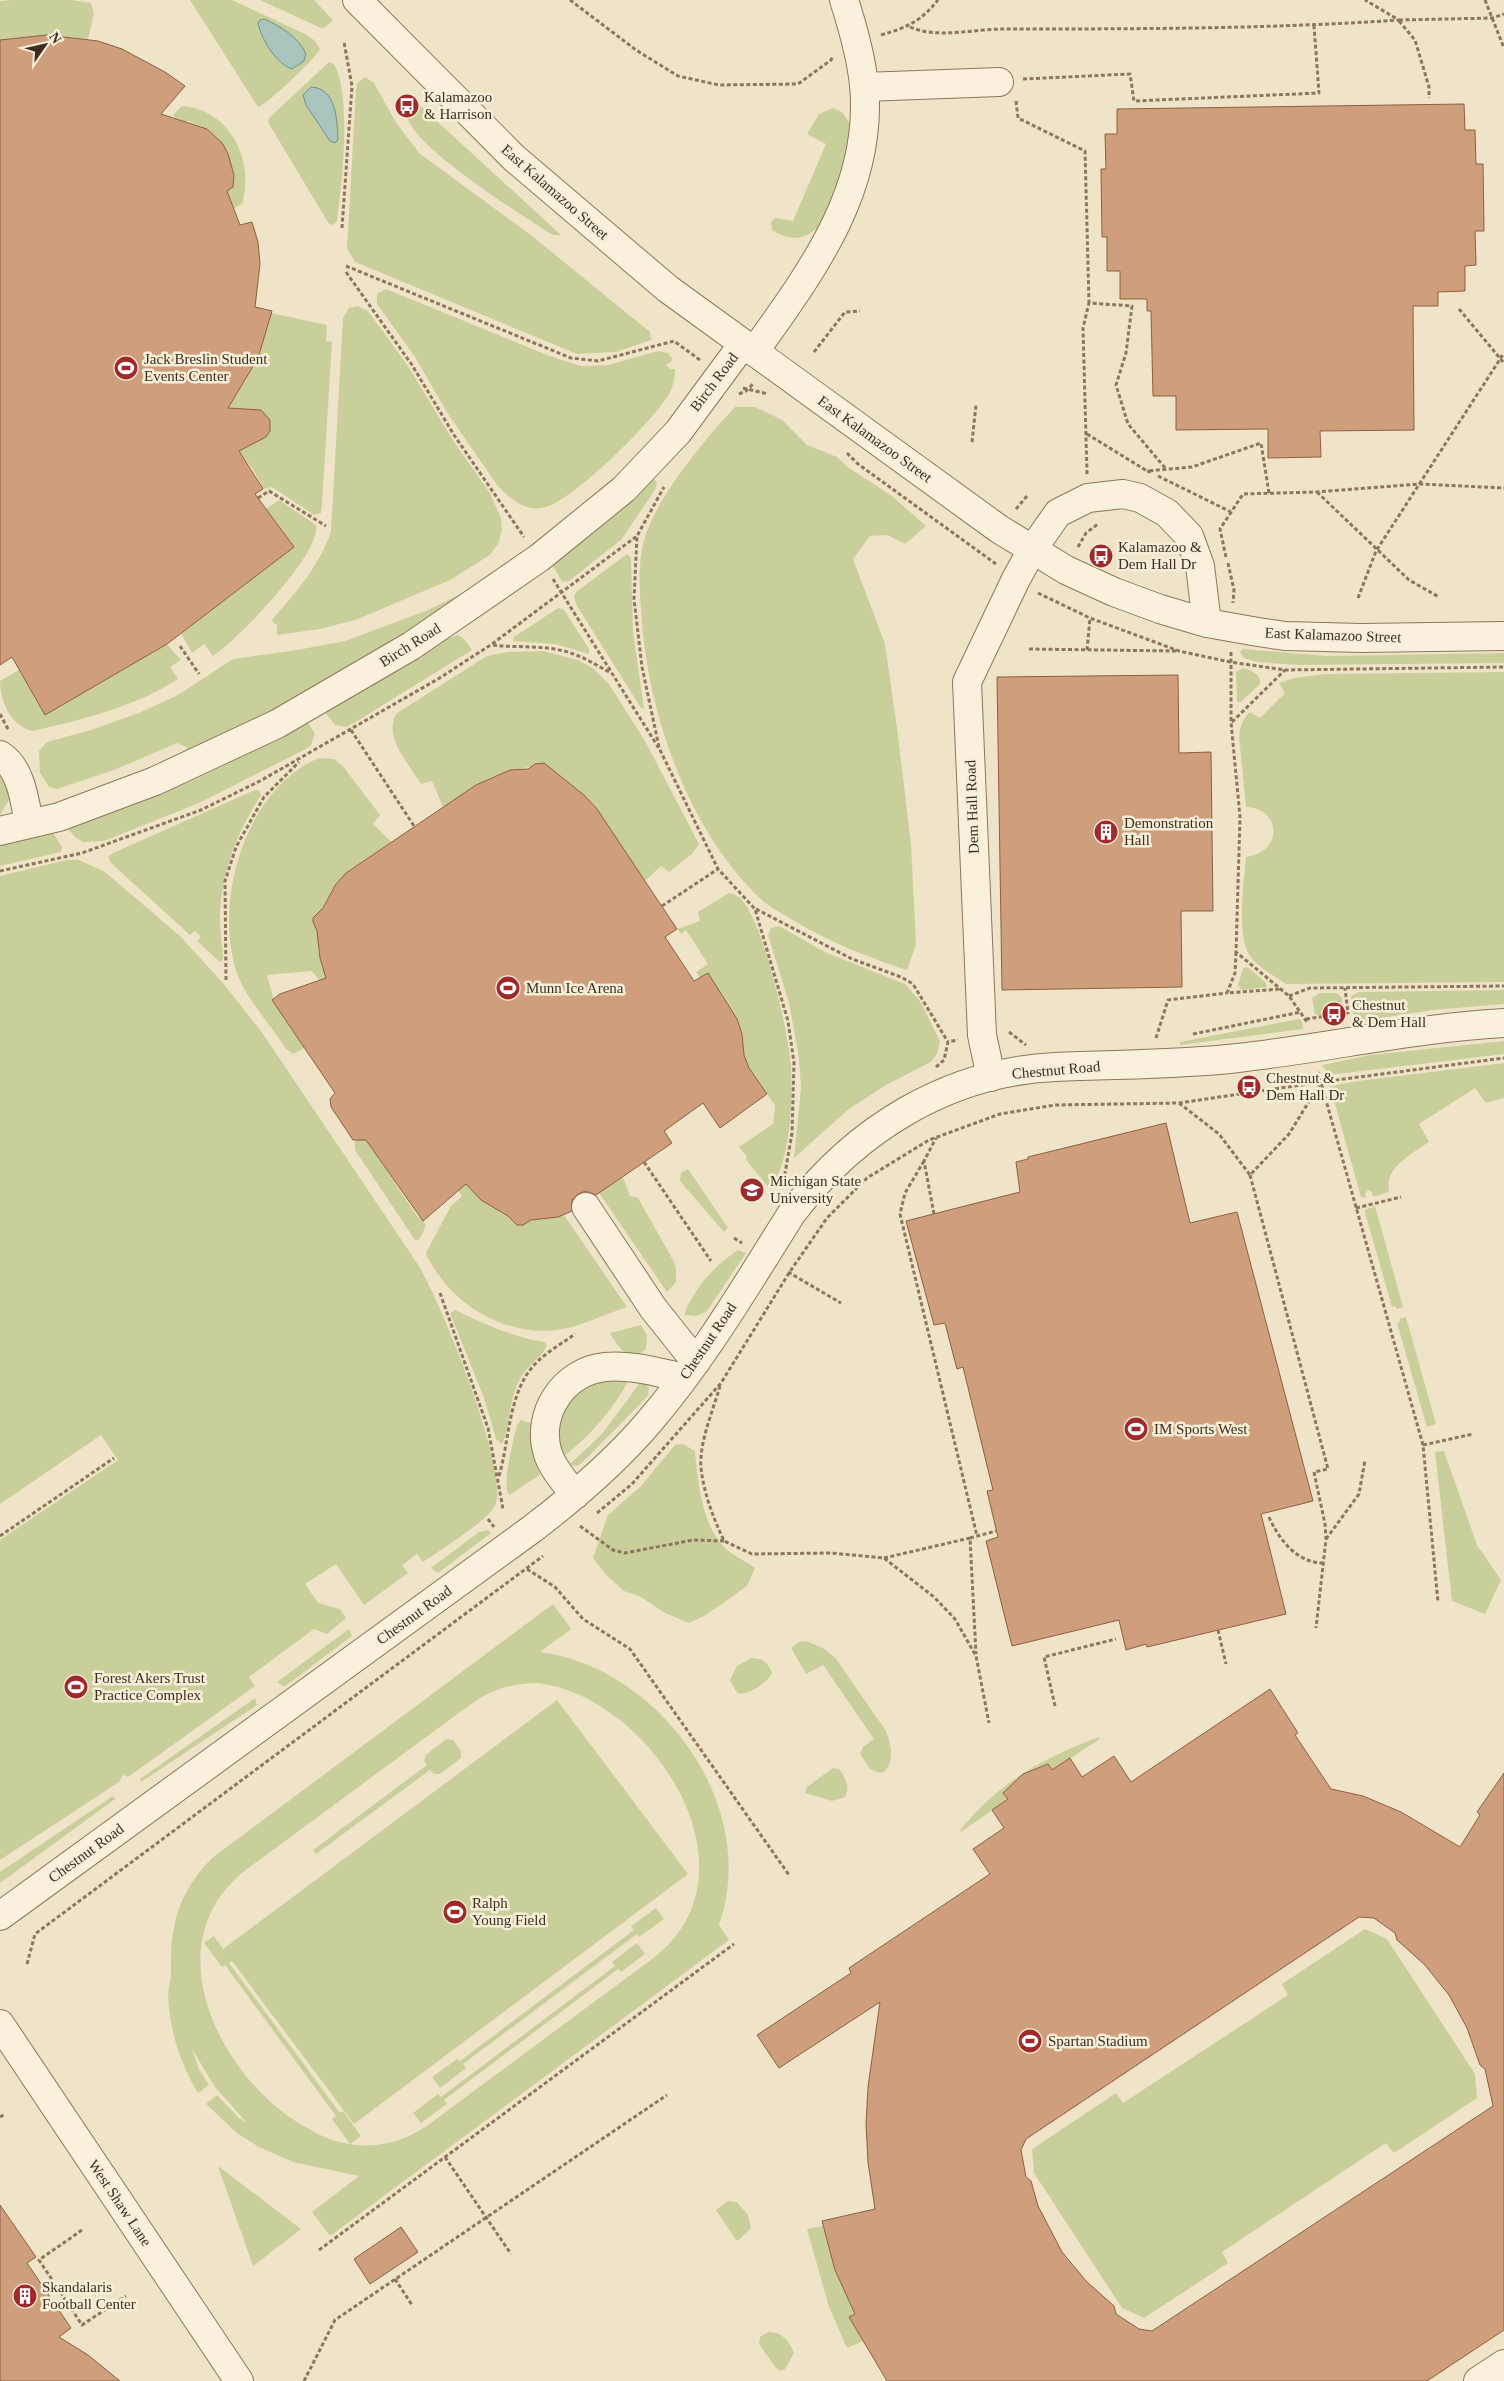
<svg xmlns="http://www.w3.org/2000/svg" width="1504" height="2381" viewBox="0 0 1504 2381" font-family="Georgia,serif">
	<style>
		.green { fill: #c9cf9b; fill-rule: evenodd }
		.water { fill: #a9c4bc; stroke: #6f938a }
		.building { fill: #cf9f7d; stroke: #8d5f41; fill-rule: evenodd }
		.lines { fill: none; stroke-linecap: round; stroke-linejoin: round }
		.minor-casing { stroke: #8d765c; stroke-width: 30 }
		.path { stroke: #8d765c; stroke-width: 3; stroke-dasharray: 4 2.5; stroke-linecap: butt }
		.minor { stroke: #faf1dc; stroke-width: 28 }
		.labels { text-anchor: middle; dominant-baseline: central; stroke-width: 5; stroke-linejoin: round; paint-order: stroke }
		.poi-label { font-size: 15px; fill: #3d2e20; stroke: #f7eed8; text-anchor: start }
		.street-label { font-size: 15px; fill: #3d2e20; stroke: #f7eed8 }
	</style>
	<rect width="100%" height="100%" fill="#f0e4c8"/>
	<!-- green -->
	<path class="green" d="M12 0H71L91 3 94 13 88 39 47 35 0 40V1Z
		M190 0H232L305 34 314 40 320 49C315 59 267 105 258 107Z
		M260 0H314L333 20 324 28H321Z
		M329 62 334 64C352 96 342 184 337 221L333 225 329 224 268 122 269 118Z
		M365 77 374 83 395 121 419 153 532 236 650 332 651 340 616 352 577 354 355 262 347 248 356 90 357 83Z
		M416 102 560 234V235H553C528 219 400 140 407 111Z
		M182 106C230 109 255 161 242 204L234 208 227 191 233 186C235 154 218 130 187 121L182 124 173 115Z
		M833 108 842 112 851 125C844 162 832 267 772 230L771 222 775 218 793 221 826 144 807 134 819 114Z
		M386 289 547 355 581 366 608 365 658 351 668 353 672 358V361L666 365 670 369H675C675 377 673 387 669 394 654 420 571 504 542 508 524 511 509 498 497 485L448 414 415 357 377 304V294Z
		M358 306 368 311 408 366 454 442 490 493 501 518 502 530 498 544 490 555 450 580 358 619 320 629 277 635V625L271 621C294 595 321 564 331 531L343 318 349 308Z
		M271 313 327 325 326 341 332 342 322 504 321 513 314 515 272 487 263 489 253 469 227 437 224 412C247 382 263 351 271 313Z
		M735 407H755L782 420 807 445 837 457 849 468 892 496 926 526 905 544 887 535 870 536 853 559 885 644 897 728 911 844 916 944 907 970C865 956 831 943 793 920 784 915 773 909 764 902 688 833 646 710 641 609 639 584 638 558 646 534 660 493 705 439 735 407Z
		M654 479 657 483 655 490 621 540 569 581 562 582 552 564 595 531Z
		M279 500 316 525C322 553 237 640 213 656L204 644 192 653 181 633 294 547 266 509Z
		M627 554 631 558 633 631 644 709 641 708 577 606 574 597 576 592Z
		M471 589C430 618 389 643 346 669 294 699 243 728 187 751L186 747 177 743 114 770 57 789 49 787 40 773 39 751 47 742 91 730 139 713 178 695 233 659 297 650 345 641 428 610Z
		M558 608 564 610 589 649V654L555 644 513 641 514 637Z
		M458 635 464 639 472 650 354 723 346 727 335 725 324 711 377 682 446 639Z
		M166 643 181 660 170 667 178 679C135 707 81 720 32 731 11 726 0 701 0 681L19 670 45 715Z
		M1243 649 1327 656 1504 653V663L1298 665 1258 662 1244 658 1240 652Z
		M543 651 578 660 594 669 609 684 645 741 699 844 692 854 669 872 661 866 645 881 597 809 584 795 543 763 492 777 443 807 432 781 421 784C409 764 382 736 397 713L487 656 508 652Z
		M1243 668C1251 671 1261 673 1260 684L1241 702H1237L1236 672Z
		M1504 672V982L1286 984C1275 976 1258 968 1250 956 1236 935 1244 882 1246 857 1286 851 1279 807 1246 807L1239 737C1240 727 1242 719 1250 712L1260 718 1285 693 1279 683 1294 678 1325 674Z
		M307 721 315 734 311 745 304 750 199 803 104 841 83 842 75 837 67 828C151 801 232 766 307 721Z
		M319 758 334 759 342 765 380 815 373 824 391 842 346 873 336 884 323 908 313 918C312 924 317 927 317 933 320 949 320 962 327 977L319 980 312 971 267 975 275 1004 304 1048 293 1054 286 1049C273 1028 246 998 238 976 212 905 244 789 319 758Z
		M0 765 11 797 0 815Z
		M255 790H259L261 795C236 834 220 875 220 921 220 934 223 947 223 959L220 962 197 941 201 937 195 931 190 935 111 863 108 857 113 853Z
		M52 831 62 847 61 852 0 866V844Z
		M66 860H79L105 872 180 936 222 982 261 1031 417 1263C439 1297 511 1473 495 1506 487 1521 439 1551 423 1562L417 1554 402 1565 408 1573 364 1605 336 1564 305 1584 318 1603 340 1609 346 1618 327 1634 314 1629 249 1677 255 1686 128 1777 123 1775 119 1782 0 1860V1540L118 1460 101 1435 0 1504V876Z
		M729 893C734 894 739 896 742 900 764 925 789 1033 791 1068 793 1104 790 1159 771 1190L746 1160 747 1157 739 1147 773 1124 775 1105 749 1068 744 1055 737 1019 708 973 700 978 696 972 708 964 686 930 681 934 677 929 700 921 698 912Z
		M779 926 825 952 905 984 920 1001 940 1041 937 1054 931 1062 886 1085 849 1109 794 1158 801 1088 799 1058 789 1003 768 935 771 928Z
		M1245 967 1249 968 1266 983 1267 987 1241 990 1238 985 1243 969Z
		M1504 990V1004L1433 1010 1354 1022 1351 996 1359 992Z
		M1337 993 1342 998V1010L1319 1016 1315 1014 1312 998 1320 993Z
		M1299 1019 1302 1021 1303 1029 1180 1045V1042Z
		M1504 1041V1054L1329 1075 1322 1065 1370 1055Z
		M1504 1063V1098L1486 1103 1475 1088 1419 1124 1429 1142C1412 1154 1384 1167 1389 1192L1373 1197 1372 1192 1368 1190 1365 1194 1366 1198 1361 1197 1330 1086 1358 1081Z
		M365 1138 417 1216 423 1220 426 1226 419 1240H415L355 1150V1141Z
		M688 1169 728 1228 724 1232 680 1181 681 1173Z
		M623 1177 630 1196 638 1198 673 1260 676 1268V1282L667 1292 599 1193Z
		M466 1181 481 1200 508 1216 517 1225H523L531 1220 564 1215 627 1307C605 1314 580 1327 557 1330 511 1336 463 1311 437 1273 433 1267 428 1260 426 1253L451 1206 462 1196 456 1187Z
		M1375 1206 1403 1307 1397 1309 1395 1306 1392 1307 1365 1213V1210Z
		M738 1250 746 1253 707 1311 696 1316 684 1315C694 1288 714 1266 738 1250Z
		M455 1310C486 1325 511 1336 544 1342L547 1345C545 1354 525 1368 520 1379 508 1400 511 1427 502 1444L496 1439 484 1398 450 1313Z
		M1406 1317 1436 1424 1427 1427 1397 1323 1400 1322 1399 1319Z
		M641 1325 647 1335 646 1349C629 1364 619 1348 610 1333Z
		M630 1378C614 1409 590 1436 563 1457L557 1434 564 1407 580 1389 607 1379Z
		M642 1380 649 1387 648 1395 644 1400 582 1463 577 1466 569 1465 602 1434Z
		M521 1420 533 1424 532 1445 540 1475 509 1495C501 1484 514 1439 517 1425Z
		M683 1444 695 1451C698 1482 701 1521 723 1546 731 1555 746 1561 755 1568L747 1586 706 1615 689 1623 665 1613 641 1597 624 1591 606 1575 593 1558 608 1515 641 1486 675 1445Z
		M1444 1451 1477 1545 1501 1580 1485 1614 1452 1601 1435 1452Z
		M488 1530 491 1533 438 1573 431 1568 479 1532Z
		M553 1604 571 1629 540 1652C660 1668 761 1806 719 1925L729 1940 330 2236 312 2212 359 2176 293 2162 257 2146 237 2133 206 2104 217 2095 239 2118 247 2123 215 2087 192 2049 199 2069 209 2085 198 2093C180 2063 170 2032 168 1996 168 1988 171 1980 171 1973 170 1925 178 1893 212 1858ZM539 1683C651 1698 763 1869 656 1956L428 2125C405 2141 379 2149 350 2144L361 2136 343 2111 340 2113 229 1963 232 1961 354 2124 688 1874 557 1700 223 1949 214 1936 204 1943 222 1967 225 1965 336 2116 332 2119 350 2144C331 2142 311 2131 294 2120 217 2069 156 1944 243 1872L471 1704C492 1689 513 1683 539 1683Z
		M349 1629 352 1636 284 1687 277 1682Z
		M806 1641 825 1649 836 1659 886 1731C891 1744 895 1761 884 1772L880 1773 870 1769 860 1754 863 1747 874 1739 823 1665 806 1674 791 1648 799 1642Z
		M751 1658C762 1658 768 1662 772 1673 767 1683 747 1697 737 1693L730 1680 737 1666Z
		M255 1698 257 1705 141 1782 140 1779Z
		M1099 1737 1100 1739 1052 1770 1047 1764 1023 1774 1004 1793 1008 1799 961 1832 960 1830C1001 1781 1041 1759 1099 1737Z
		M446 1739 453 1740 461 1751V1758L440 1774H434L430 1770 316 1854 313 1850 427 1765 424 1761 426 1755Z
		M833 1768 839 1769C845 1778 851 1786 845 1797L832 1801 805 1793 807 1787Z
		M113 1796 115 1799 0 1883V1872Z
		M656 1908 664 1919 639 1937 637 1934 463 2064 466 2068 440 2088 432 2077 457 2059 460 2061 634 1930 631 1926Z
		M1365 1929 1387 1939 1475 2074 1477 2098 1394 2153 1386 2143 1222 2252 1228 2263 1144 2318 1122 2308 1034 2173 1032 2149 1116 2093 1123 2103 1288 1995 1282 1984Z
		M637 1943 645 1954 621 1972 618 1969 444 2100 447 2104 421 2123 413 2113 438 2094 441 2097 615 1966 612 1962Z
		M218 2166 301 2229 253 2266Z
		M728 2201 737 2202 748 2215 751 2228 739 2240H736L716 2210Z
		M823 2226 835 2270 855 2314 849 2317 863 2341 847 2348 829 2307 807 2229Z
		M768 2332C783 2332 789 2341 794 2353L785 2369 780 2371 776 2368 759 2344 760 2337Z"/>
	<!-- water -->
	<path class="water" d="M265 19C282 28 298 36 306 54L304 61 292 69C276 64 261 38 258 23L260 20Z
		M311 87C337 88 337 121 338 140L335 143 330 141 306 105 303 95Z"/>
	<!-- building -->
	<path class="building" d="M47 35 98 41 122 49 165 72 185 86 161 114 207 129 223 144 228 154 234 175 233 187 227 191 240 225 252 222 258 242 260 264 255 307 272 311 258 358 228 408 261 410 270 420V431L266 437 239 451 263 489 255 494 294 547 167 644 45 715 12 657 0 665V40Z
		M1464 104 1465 130H1475L1476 164H1483L1484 231H1475L1476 265 1465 266V291L1438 292V306H1413L1414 430 1320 431 1321 457 1268 458V429L1176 430V396H1153L1151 311H1147V299H1120V271H1107V237H1102L1101 169H1106L1105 134H1117V109Z
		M1178 675 1179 753 1211 752 1213 911H1181L1182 987 1002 990 997 677Z
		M544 763 584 795 597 809 677 929 665 937 694 981 708 973 737 1019 742 1034 744 1055 749 1068 767 1094 720 1128 703 1103 664 1131 672 1143 596 1195 586 1191 578 1194 572 1200V1211L558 1217 531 1220 523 1225H517L508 1216 481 1200 466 1184 423 1221 366 1140H353L331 1107 330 1099 335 1093 272 1000 280 994 326 978 320 958 317 931 313 922V918L323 908 336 884 346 873 476 785 510 770 528 769 535 764Z
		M1166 1123 1190 1223 1237 1212 1313 1501 1261 1514 1286 1614 1147 1647 1146 1644 1126 1650 1119 1620 1012 1646 986 1541 998 1537 987 1491 993 1490 963 1367 957 1369 945 1323 934 1325 906 1221 1020 1192 1016 1162 1028 1159V1157Z
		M1270 1689 1298 1733 1295 1735 1331 1789 1363 1796 1401 1812 1460 1847 1480 1815 1477 1812 1504 1773V2330L1427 2381H887L849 2317 855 2314 835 2270 822 2221 875 2209 868 2162 866 2124 868 2087 880 2002 779 2068 757 2035 851 1973 849 1968 990 1874 973 1849 1004 1828 992 1810 1008 1799 1003 1793 1023 1774 1048 1764 1052 1770 1070 1758 1082 1777 1114 1756 1131 1782ZM1359 1917 1374 1918 1395 1933 1397 1940 1425 1965 1449 1995 1467 2028 1480 2065 1485 2069 1493 2106 1152 2331 1139 2329 1116 2314 1114 2306 1086 2281 1062 2252 1038 2206 1031 2181 1026 2177 1021 2150 1026 2139Z
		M0 2205 36 2257 27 2263 71 2328 59 2337 88 2355 120 2381H0Z
		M401 2227 418 2252 370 2284 354 2259Z"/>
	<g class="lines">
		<defs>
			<path id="minor" d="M357 0 514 158 668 289 999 529 1066 570 1114 592 1160 609 1207 623 1258 632 1285 636 1361 638 1504 636
				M864 87 999 82
				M754 352C811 272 874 189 864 85 861 56 853 28 844 0
				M0 755C21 768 25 801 29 824
				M0 831 59 817 155 781 277 724 411 646 539 558 624 489 678 432 743 344
				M991 1077 982 1035 967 682 1016 579 1032 550 1058 513 1088 498 1123 494 1140 498 1167 513 1189 536 1200 566 1207 623
				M586 1207 653 1308 696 1362
				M575 1495C565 1482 553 1469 548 1454 535 1414 564 1371 605 1367 630 1364 660 1373 684 1378
				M0 1916 532 1529C574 1497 615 1462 649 1422 704 1358 747 1284 792 1213 856 1129 948 1072 1055 1067 1116 1064 1178 1065 1238 1058 1327 1048 1414 1028 1504 1023
				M0 2024 239 2381
				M1478 2381 1504 2364"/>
		</defs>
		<!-- minor casing -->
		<use href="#minor" class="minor-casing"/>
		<!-- path -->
		<path class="path" d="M570 0 636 50 678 76 719 85 798 84 831 60 833 56
			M1485 0 1504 48
			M1399 20 1492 18 1504 14
			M1399 21 1415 40 1429 87V98
			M910 27C937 39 974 29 1004 29 1135 29 1267 29 1399 20L1365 0
			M881 35C908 27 920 22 938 0
			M1023 79 1130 74 1134 101 1319 93 1314 26
			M1016 101 1018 118 1085 151 1089 303
			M342 228 352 86 344 42
			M346 266 571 358 598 361 674 341 700 360
			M346 272 412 365 454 435 524 537
			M1459 309 1504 363
			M814 352 845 312 860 311
			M743 388 768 394
			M739 394 746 391 754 383
			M1087 434 1147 471
			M972 442 976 405
			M847 453 858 464 996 564
			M1151 472 1147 471 1192 467 1261 443 1269 493
			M1087 474 1083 328 1089 303 1132 306 1126 353 1116 385 1128 424 1166 469
			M1158 476 1231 512
			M1317 492 1409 580 1439 597
			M258 498 269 491 326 526
			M1016 509 1027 496
			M1078 547 1086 533 1098 524
			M1226 557 1220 529 1243 494 1316 492 1420 484 1504 488
			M1228 563 1234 590 1233 603
			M553 579 660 750 718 869 755 909 788 1021 794 1063 792 1133 784 1179
			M1038 593 1090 618 1179 651 1230 662 1285 670 1504 667
			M1358 598 1376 551 1504 353
			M493 645C516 648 541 645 564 651 581 655 596 665 611 673
			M180 646 199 674
			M1029 649 1176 651
			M1087 650 1090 618
			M1231 652V722L1240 817 1236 952 1289 996 1307 1022
			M0 714 9 731
			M1232 722 1285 670
			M351 730 414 826
			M659 747 642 667 634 599 637 536 664 487
			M0 871 82 853 201 810 260 781 438 679 492 644 637 536
			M662 906 718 869
			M756 909 852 959 901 977 913 984 948 1042
			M1236 952 1235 973 1227 993 1281 989
			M226 980 225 881 236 847 264 797 299 762
			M1289 996 1310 988 1504 986
			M1306 1019 1348 1013 1345 988
			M1009 1032 1026 1045
			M1193 1034 1301 1012
			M1156 1038 1168 1000 1227 993
			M936 1067 944 1060 948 1042 958 1040
			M1318 1072 1423 1445 1438 1602
			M1179 1103 1219 1134 1250 1175 1289 1134 1321 1082 1504 1058
			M924 1161 905 1193 900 1214 977 1536
			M644 1162 711 1261
			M1250 1175 1328 1469 1314 1472 1325 1524 1326 1539 1316 1628
			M1356 1208 1401 1197
			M934 1214 924 1161 936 1138
			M734 1238 742 1243
			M788 1272 841 1303
			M440 1293 488 1428 503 1509
			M720 1386C713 1411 699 1442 701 1468 704 1494 713 1517 724 1541L752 1554 831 1553 884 1558 934 1597 955 1619 976 1656 989 1723
			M1423 1445 1473 1434
			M499 1476C509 1443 508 1399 530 1370 541 1355 560 1345 575 1334
			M597 1513 632 1484 721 1383 789 1273 827 1218 867 1178 929 1140 1000 1114 1055 1105 1179 1103 1321 1082
			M1269 1517C1279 1540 1298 1564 1325 1563
			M488 1519 494 1527
			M580 1526 613 1550 625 1553 693 1540 724 1541
			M0 1536 114 1458
			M970 1538 996 1531
			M1326 1539 1359 1494 1365 1460
			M884 1558 970 1538 976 1654
			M527 1569 555 1587 583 1619 630 1649 789 1875
			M1218 1630 1226 1664
			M1055 1706 1044 1657 1116 1639
			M27 1964 35 1934 543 1556
			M0 2117 5 2114
			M445 2157 511 2254
			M82 2230 39 2260 82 2325 126 2296
			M319 2250 734 1944
			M395 2279 412 2305
			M304 2381 335 2320 667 2095"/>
		<!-- minor -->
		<use href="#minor" class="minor"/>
	</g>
	<!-- icons -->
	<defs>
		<symbol id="bus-disc" viewBox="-11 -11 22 22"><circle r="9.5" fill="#9e2a2b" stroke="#f7eed8"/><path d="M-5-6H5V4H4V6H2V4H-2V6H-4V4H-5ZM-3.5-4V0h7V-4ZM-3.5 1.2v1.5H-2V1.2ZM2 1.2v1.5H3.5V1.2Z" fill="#fff"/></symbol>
		<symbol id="stadium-disc" viewBox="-11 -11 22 22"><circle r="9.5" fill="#9e2a2b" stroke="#f7eed8"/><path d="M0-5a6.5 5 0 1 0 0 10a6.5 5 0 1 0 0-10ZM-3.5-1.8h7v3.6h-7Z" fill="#fff"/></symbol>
		<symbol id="building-disc" viewBox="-11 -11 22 22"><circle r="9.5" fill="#9e2a2b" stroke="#f7eed8"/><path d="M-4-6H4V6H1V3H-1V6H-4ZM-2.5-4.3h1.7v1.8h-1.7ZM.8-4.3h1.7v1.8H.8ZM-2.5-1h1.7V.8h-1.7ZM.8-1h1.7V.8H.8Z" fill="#fff"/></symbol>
		<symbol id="university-disc" viewBox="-11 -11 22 22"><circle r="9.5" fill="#9e2a2b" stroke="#f7eed8"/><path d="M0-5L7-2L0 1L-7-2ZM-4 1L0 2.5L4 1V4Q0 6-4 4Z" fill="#fff"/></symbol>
	</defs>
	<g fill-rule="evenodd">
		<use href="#bus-disc" x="393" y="92" width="28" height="28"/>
		<use href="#stadium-disc" x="112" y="354" width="28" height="28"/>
		<use href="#bus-disc" x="1087" y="542" width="28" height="28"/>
		<use href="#building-disc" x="1092" y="818" width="28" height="28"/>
		<use href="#stadium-disc" x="494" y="974" width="28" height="28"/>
		<use href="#bus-disc" x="1320" y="1000" width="28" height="28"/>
		<use href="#bus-disc" x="1235" y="1073" width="28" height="28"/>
		<use href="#university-disc" x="738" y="1176" width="28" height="28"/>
		<use href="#stadium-disc" x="1122" y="1415" width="28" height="28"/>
		<use href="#stadium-disc" x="62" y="1673" width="28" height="28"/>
		<use href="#stadium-disc" x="441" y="1898" width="28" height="28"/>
		<use href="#stadium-disc" x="1016" y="2027" width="28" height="28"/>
		<use href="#building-disc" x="11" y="2282" width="28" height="28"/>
	</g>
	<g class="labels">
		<!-- poi labels -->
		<g class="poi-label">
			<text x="424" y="97">Kalamazoo<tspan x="424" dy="17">&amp; Harrison</tspan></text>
			<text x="144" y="359">Jack Breslin Student<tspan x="144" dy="17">Events Center</tspan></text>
			<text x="1118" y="547">Kalamazoo &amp;<tspan x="1118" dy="17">Dem Hall Dr</tspan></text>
			<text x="1124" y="823">Demonstration<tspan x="1124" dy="17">Hall</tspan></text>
			<text x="526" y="988">Munn Ice Arena</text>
			<text x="1352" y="1005">Chestnut<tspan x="1352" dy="17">&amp; Dem Hall</tspan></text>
			<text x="1266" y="1078">Chestnut &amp;<tspan x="1266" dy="17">Dem Hall Dr</tspan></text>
			<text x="770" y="1181">Michigan State<tspan x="770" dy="17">University</tspan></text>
			<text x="1154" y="1429">IM Sports West</text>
			<text x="94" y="1678">Forest Akers Trust<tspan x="94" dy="17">Practice Complex</tspan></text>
			<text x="472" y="1903">Ralph<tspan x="472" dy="17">Young Field</tspan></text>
			<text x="1048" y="2041">Spartan Stadium</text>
			<text x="42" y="2287">Skandalaris<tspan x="42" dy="17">Football Center</tspan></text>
		</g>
		<!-- street labels -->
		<g class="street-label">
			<text transform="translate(555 192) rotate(41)">East Kalamazoo Street</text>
			<text transform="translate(714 382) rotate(-53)">Birch Road</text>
			<text transform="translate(875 439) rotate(36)">East Kalamazoo Street</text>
			<text transform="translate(1333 635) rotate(2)">East Kalamazoo Street</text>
			<text transform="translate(410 645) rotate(-32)">Birch Road</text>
			<text transform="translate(972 807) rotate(-92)">Dem Hall Road</text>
			<text transform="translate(1056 1070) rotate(-5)">Chestnut Road</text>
			<text transform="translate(708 1341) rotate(-56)">Chestnut Road</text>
			<text transform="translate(414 1615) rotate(-36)">Chestnut Road</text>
			<text transform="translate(86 1853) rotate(-36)">Chestnut Road</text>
			<text transform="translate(120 2203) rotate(56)">West Shaw Lane</text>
		</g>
	</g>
	<!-- north arrow -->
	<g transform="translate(45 45) rotate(56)" stroke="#f7eed8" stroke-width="4" paint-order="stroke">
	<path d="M0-4L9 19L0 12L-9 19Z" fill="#3d2e20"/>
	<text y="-8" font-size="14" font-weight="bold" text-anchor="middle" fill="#3d2e20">N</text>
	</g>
</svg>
